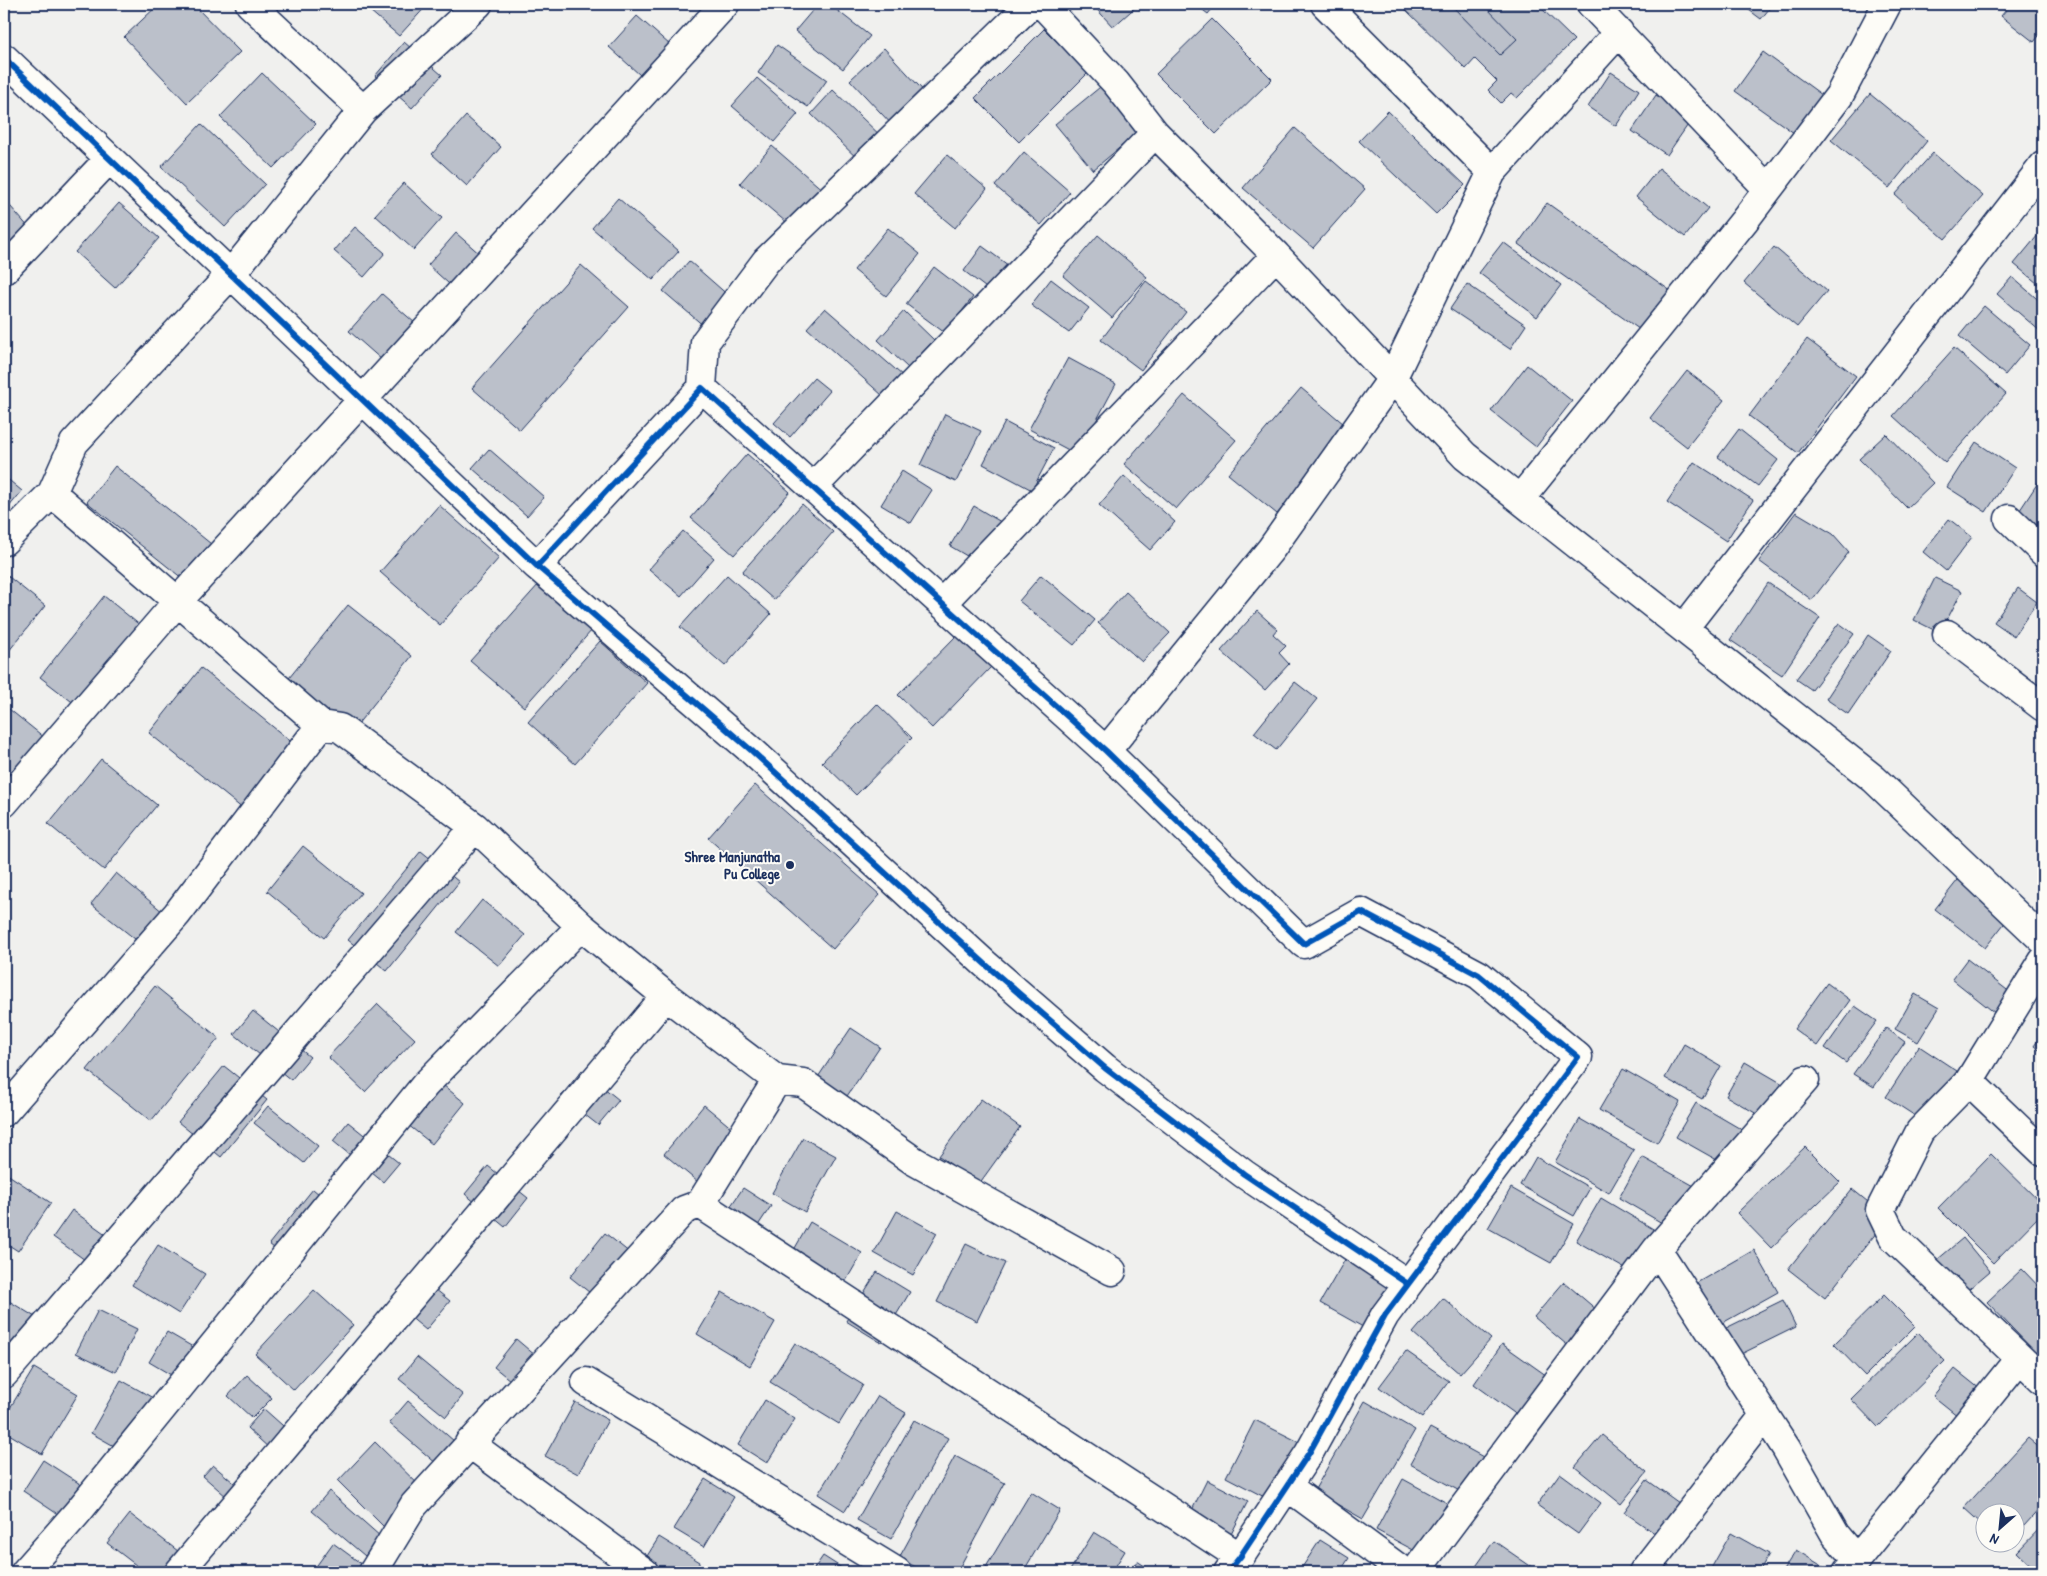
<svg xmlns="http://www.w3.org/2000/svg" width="2047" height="1576" viewBox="0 0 2047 1576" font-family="'Patrick Hand',sans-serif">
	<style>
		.building { fill: #bbc0ca; stroke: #1b2f5e }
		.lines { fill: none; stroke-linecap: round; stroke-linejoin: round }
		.minor-casing { stroke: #1b2f5e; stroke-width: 31 }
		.minor { stroke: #fdfcf7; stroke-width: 28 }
		.cycleway-casing { stroke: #fdfcf7; stroke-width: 9 }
		.cycleway { stroke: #0057b8; stroke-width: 6 }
		.poi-dot { fill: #1b2f5e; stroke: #fdfcf7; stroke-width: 2 }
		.labels { text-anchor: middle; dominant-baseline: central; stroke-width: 4; stroke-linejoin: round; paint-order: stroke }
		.poi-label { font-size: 15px; font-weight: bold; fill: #1b2f5e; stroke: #fdfcf7; text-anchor: end }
	</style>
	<rect width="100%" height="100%" fill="#f0f0ee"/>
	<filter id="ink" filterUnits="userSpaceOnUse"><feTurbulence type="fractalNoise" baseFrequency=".02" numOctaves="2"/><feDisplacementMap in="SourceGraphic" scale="10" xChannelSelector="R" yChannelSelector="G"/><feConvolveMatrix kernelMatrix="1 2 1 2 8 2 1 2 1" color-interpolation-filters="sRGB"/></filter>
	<g filter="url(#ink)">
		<!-- building -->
		<path class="building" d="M159 4H193L240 52 187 103 124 37Z
			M362 4H428L399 36Z
			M818 4H829L870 36 843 69 795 31Z
			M1092 4H1139L1113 27Z
			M1195 4H1216L1208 14Z
			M1400 4H1537L1574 40 1517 98 1511 93 1501 103 1488 90 1497 81 1475 59 1466 69Z
			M1450 4H1483L1517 39 1500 55Z
			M1741 4H1773L1761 19Z
			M2011 4H2043V31L2034 42 2001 16Z
			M637 16 678 52 650 84 609 47Z
			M1212 19 1272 79 1216 134 1156 74Z
			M1044 29 1088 73 1019 142 975 98Z
			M404 42 442 75 412 108 375 76Z
			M777 45 827 80 808 107 758 73Z
			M884 48 929 97 895 128 850 80Z
			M1763 52 1822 95 1794 133 1735 91Z
			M1611 72 1639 90 1616 126 1588 107Z
			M262 73 316 124 273 168 220 117Z
			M757 78 798 114 774 142 732 106Z
			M1105 83 1143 128 1093 170 1055 124Z
			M833 90 886 141 863 164 811 114Z
			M1870 94 1927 141 1889 188 1831 140Z
			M1656 95 1692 119 1667 155 1632 131Z
			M1388 111 1465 185 1436 214 1359 141Z
			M466 116 501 147 467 186 432 154Z
			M201 124 265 184 225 227 161 167Z
			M1295 128 1365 189 1313 248 1243 188Z
			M772 146 832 198 800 234 740 183Z
			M1024 152 1070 192 1041 225 995 186Z
			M1933 153 1983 196 1945 239 1895 195Z
			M947 155 987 189 955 228 914 194Z
			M1659 168 1708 208 1685 237 1636 197Z
			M404 183 442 218 414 250 375 215Z
			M618 198 679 251 653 280 592 228Z
			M4 199 30 229 4 253Z
			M119 203 159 238 115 288 75 252Z
			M1547 203 1675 294 1646 334 1518 244Z
			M355 227 385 253 364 277 334 251Z
			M888 228 920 254 886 296 854 270Z
			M2043 229V288L2014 264Z
			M456 233 498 270 469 302 428 265Z
			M1098 235 1147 277 1112 318 1063 276Z
			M1503 242 1561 285 1537 317 1479 273Z
			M982 246 1012 268 994 294 964 271Z
			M1774 247 1827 291 1797 327 1744 283Z
			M689 261 738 304 712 333 663 291Z
			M581 265 629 307 520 430 472 388Z
			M934 267 973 297 945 333 906 304Z
			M2012 277 2043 304V329L2041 332 1997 294Z
			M1051 279 1089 308 1069 333 1031 305Z
			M1146 281 1186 312 1141 370 1101 340Z
			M1467 284 1526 325 1510 349 1450 309Z
			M382 294 432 338 399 375 349 331Z
			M1984 306 2030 345 2005 375 1959 336Z
			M825 308 911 383 892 404 807 328Z
			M904 311 934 340 908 368 878 340Z
			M1807 339 1856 376 1798 453 1749 416Z
			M1954 348 2006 394 1945 463 1893 416Z
			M1068 358 1116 384 1078 455 1029 429Z
			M1527 365 1572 401 1536 447 1491 411Z
			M1687 371 1724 400 1687 447 1650 418Z
			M814 378 830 391 790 437 774 423Z
			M1301 388 1350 429 1277 514 1228 474Z
			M1184 395 1236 440 1176 509 1124 464Z
			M945 414 981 431 956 482 920 465Z
			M1005 422 1054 448 1032 490 983 464Z
			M1739 429 1778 460 1758 486 1718 457Z
			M1886 434 1933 483 1907 508 1859 459Z
			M1976 442 2015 468 1986 512 1947 487Z
			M489 449 544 497 527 516 472 468Z
			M747 454 790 492 734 555 691 518Z
			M1694 462 1753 500 1726 541 1667 502Z
			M115 466 216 548 188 583 87 502Z
			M902 471 932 490 911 523 881 505Z
			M2043 475V533L2039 539 2012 522Z
			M4 476 22 491 4 513Z
			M1124 476 1175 522 1150 550 1099 505Z
			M802 504 833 532 774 600 742 572Z
			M439 505 499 558 440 625 380 572Z
			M974 506 1001 522 977 562 950 546Z
			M1796 512 1833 534 1849 552 1812 600 1759 561Z
			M1949 519 1972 537 1946 571 1923 552Z
			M683 531 714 558 681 596 649 569Z
			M4 573 45 606 4 657Z
			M727 575 771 614 725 666 680 627Z
			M1041 575 1095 620 1074 645 1019 601Z
			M1935 578 1962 591 1940 633 1914 620Z
			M1768 583 1820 618 1782 675 1730 640Z
			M539 584 592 630 524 707 470 661Z
			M2018 588 2037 602 2014 636 1994 622Z
			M1126 592 1170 633 1142 662 1098 623Z
			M104 596 152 635 89 715 40 677Z
			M348 605 412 656 349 735 285 683Z
			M1257 611 1277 629 1273 634 1286 646 1279 653 1289 664 1265 690 1221 651Z
			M1839 623 1854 634 1812 690 1796 679Z
			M958 634 992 666 932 728 898 695Z
			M1868 635 1891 651 1848 714 1826 699Z
			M600 641 647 683 575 764 528 722Z
			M201 668 311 758 259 822 149 733Z
			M1295 682 1317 699 1276 750 1254 733Z
			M877 704 912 738 856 795 822 762Z
			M4 705 45 738 14 777 4 769Z
			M101 759 157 805 104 870 48 824Z
			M755 785 880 895 833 949 708 838Z
			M303 846 361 893 324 938 267 891Z
			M421 851 459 882 387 971 348 940Z
			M1965 871 2015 910 1985 948 1935 909Z
			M116 873 169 917 145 947 91 904Z
			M482 900 525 935 499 966 456 932Z
			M1967 959 2011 993 1995 1013 1952 979Z
			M1827 983 1850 1000 1817 1046 1794 1029Z
			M155 986 219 1038 151 1121 87 1070Z
			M1915 994 1939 1008 1918 1042 1895 1029Z
			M378 1004 415 1039 365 1092 328 1057Z
			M1855 1006 1877 1021 1846 1063 1825 1048Z
			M253 1011 310 1057 291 1080 234 1034Z
			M851 1028 880 1047 843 1102 814 1083Z
			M1886 1028 1905 1042 1874 1087 1853 1074Z
			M2043 1033V1053L2034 1046Z
			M1684 1044 1721 1066 1702 1099 1665 1078Z
			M1919 1046 1957 1071 1923 1121 1886 1097Z
			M1745 1062 1788 1087 1769 1121 1726 1096Z
			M224 1066 267 1100 221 1157 178 1122Z
			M1623 1069 1680 1102 1657 1143 1599 1110Z
			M582 1070 619 1100 598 1125 561 1096Z
			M432 1076 465 1103 432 1144 398 1117Z
			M981 1099 1020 1127 979 1184 939 1156Z
			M1696 1103 1744 1131 1724 1164 1676 1137Z
			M704 1105 739 1134 699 1183 664 1154Z
			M268 1106 318 1146 304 1163 254 1123Z
			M1580 1119 1634 1150 1609 1193 1555 1162Z
			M348 1122 399 1163 383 1182 333 1141Z
			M803 1138 836 1156 805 1212 772 1193Z
			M1805 1147 1840 1182 1771 1248 1737 1213Z
			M1991 1154 2043 1205V1212L1993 1263 1938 1208Z
			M1536 1157 1590 1188 1574 1216 1520 1185Z
			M1642 1157 1705 1192 1681 1234 1619 1198Z
			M488 1166 528 1198 505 1227 465 1194Z
			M7 1174 51 1203 18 1251 4 1242V1179Z
			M743 1188 771 1206 743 1248 715 1229Z
			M1511 1188 1574 1224 1551 1263 1488 1228Z
			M313 1189 339 1211 295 1265 269 1244Z
			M1852 1189 1888 1218 1825 1298 1788 1269Z
			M1601 1198 1660 1233 1636 1275 1576 1241Z
			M72 1210 118 1243 99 1270 53 1237Z
			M897 1211 937 1233 913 1275 874 1253Z
			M810 1222 862 1253 832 1305 780 1274Z
			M605 1233 640 1261 604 1304 570 1277Z
			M1963 1238 1990 1271 1951 1304 1924 1271Z
			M966 1244 1005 1263 977 1321 937 1302Z
			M158 1245 205 1274 179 1314 132 1285Z
			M1754 1250 1778 1292 1717 1326 1693 1285Z
			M1347 1256 1396 1284 1370 1331 1320 1303Z
			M2022 1269 2043 1291V1345L2036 1353 1987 1302Z
			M877 1272 910 1292 880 1342 846 1321Z
			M415 1273 450 1301 426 1330 392 1302Z
			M1564 1282 1611 1322 1580 1356 1534 1317Z
			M314 1290 353 1325 294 1390 255 1354Z
			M722 1292 775 1322 750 1366 697 1334Z
			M1884 1295 1915 1326 1865 1376 1834 1344Z
			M4 1298 45 1323 22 1362 4 1351Z
			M1443 1298 1491 1339 1460 1374 1413 1333Z
			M1783 1300 1796 1327 1733 1358 1720 1331Z
			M98 1310 137 1329 116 1372 76 1353Z
			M167 1332 212 1358 195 1389 149 1362Z
			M1918 1333 1945 1361 1878 1427 1851 1399Z
			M516 1339 543 1362 521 1389 494 1367Z
			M795 1343 863 1385 839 1424 770 1382Z
			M1502 1344 1550 1378 1521 1418 1474 1384Z
			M1406 1351 1449 1381 1422 1418 1379 1387Z
			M417 1357 463 1395 446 1417 399 1379Z
			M34 1368 78 1394 42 1454 4 1431V1418Z
			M1955 1369 1995 1401 1973 1428 1933 1396Z
			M247 1375 272 1398 252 1418 228 1396Z
			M121 1380 169 1407 139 1460 91 1433Z
			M878 1396 906 1413 845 1511 818 1494Z
			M765 1400 795 1419 767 1463 738 1445Z
			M408 1401 462 1448 444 1470 389 1423Z
			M1365 1401 1415 1430 1363 1519 1314 1491Z
			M575 1402 608 1420 578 1474 545 1456Z
			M264 1409 300 1441 282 1460 247 1428Z
			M914 1420 948 1438 891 1539 857 1520Z
			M1255 1420 1301 1443 1272 1501 1226 1477Z
			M1430 1428 1485 1458 1465 1494 1410 1464Z
			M1602 1435 1647 1472 1621 1504 1575 1467Z
			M2028 1438 2043 1451V1505L2014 1537V1514H1984V1526L1964 1508Z
			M375 1442 428 1494 390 1533 338 1481Z
			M955 1456 1005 1483 957 1572H925L899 1558Z
			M43 1460 94 1493 74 1525 23 1491Z
			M213 1465 253 1499 243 1511 203 1476Z
			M1560 1473 1601 1503 1578 1534 1537 1505Z
			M705 1479 734 1497 704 1547 674 1529Z
			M1403 1479 1447 1503 1419 1553 1376 1530Z
			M1207 1480 1248 1501 1223 1550 1182 1530Z
			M1647 1480 1679 1503 1656 1534 1624 1512Z
			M329 1491 381 1537 365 1556 312 1511Z
			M1031 1492 1060 1510 1023 1572H983Z
			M130 1514 187 1558 176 1572H145L107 1543Z
			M2043 1525V1572H2038L2017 1552Z
			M1094 1532 1125 1551 1112 1572H1069Z
			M1731 1533 1769 1554 1759 1572H1709Z
			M659 1537 700 1562 694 1572H637Z
			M1320 1540 1349 1558 1340 1572H1299Z
			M1494 1541 1539 1572H1472Z
			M333 1543 363 1565 357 1572H312Z
			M1796 1550 1832 1572H1782Z
			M823 1556 848 1572H812Z
			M1137 1561 1154 1572H1130Z"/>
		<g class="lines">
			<defs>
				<path id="minor" d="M250 4 363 110
					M1042 4 1116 83 1155 133 1276 255 1465 456 1874 779 2043 940
					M1325 4 1492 172 1619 32
					M1591 4 1768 189
					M4 58 537 566 752 751 985 964 1105 1068 1244 1174 1408 1284
					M4 270 109 159
					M702 388 705 342 766 261 1031 4
					M813 487 1155 133
					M52 493 321 725 340 728 475 827 581 926 666 996 777 1080 803 1083 914 1161 1112 1271
					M1520 499 1744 221 1839 96 1887 4
					M2009 519 2043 552
					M4 541 52 493 74 443 231 274 363 110 478 4
					M537 566 702 388 1106 751 1304 944 1361 912 1479 975 1578 1057 1385 1315 1309 1453 1240 1557 1228 1572
					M942 603 1276 255
					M1684 628 2043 166
					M1947 634 2043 707
					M1106 751 1271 549 1392 379 1492 172
					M4 803 178 601 725 4
					M2043 961 1969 1081 1920 1131 1880 1210 1893 1237 2043 1380
					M1969 1081 2043 1152
					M4 1112 177 914 321 725
					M700 1204 1240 1557
					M1657 1249 1786 1448 1835 1534 1857 1560
					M4 1374 475 827
					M586 1382 897 1572
					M469 1443 644 1572
					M1287 1486 1404 1572
					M25 1572 77 1513 425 1085 581 926
					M179 1572 666 996
					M373 1572 414 1505 684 1210 700 1204 777 1080
					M1415 1572 1657 1249 1805 1080
					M1643 1572 1764 1416
					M1847 1572 2019 1359"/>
			</defs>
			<!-- minor casing -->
			<use href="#minor" class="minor-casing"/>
			<!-- minor -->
			<use href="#minor" class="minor"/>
			<defs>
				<path id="cycleway" d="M4 58 537 566 752 751 985 964 1105 1068 1244 1174 1408 1284
					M537 566 702 388 1106 751 1304 944 1361 912 1479 975 1578 1057 1385 1315 1309 1453 1240 1557 1228 1572"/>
			</defs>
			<!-- cycleway casing -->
			<use href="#cycleway" class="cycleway-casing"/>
			<!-- cycleway -->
			<use href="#cycleway" class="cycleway"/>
		</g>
	</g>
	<!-- markers -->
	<circle class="poi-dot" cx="790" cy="865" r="5"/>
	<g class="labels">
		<!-- poi labels -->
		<g class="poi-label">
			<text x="780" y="856">Shree Manjunatha<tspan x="780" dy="17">Pu College</tspan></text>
		</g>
	</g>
	<!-- margin -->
	<rect width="2047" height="1576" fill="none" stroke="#fdfcf7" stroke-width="20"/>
	<rect x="10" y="10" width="2027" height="1556" fill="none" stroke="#1b2f5e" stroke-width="2" filter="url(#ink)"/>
	<!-- north arrow -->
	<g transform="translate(2000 1528) rotate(207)"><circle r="24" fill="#fdfcf7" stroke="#a3aaba"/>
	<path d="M0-4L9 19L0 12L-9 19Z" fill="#1b2f5e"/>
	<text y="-8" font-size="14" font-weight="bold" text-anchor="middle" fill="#1b2f5e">N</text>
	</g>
</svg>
